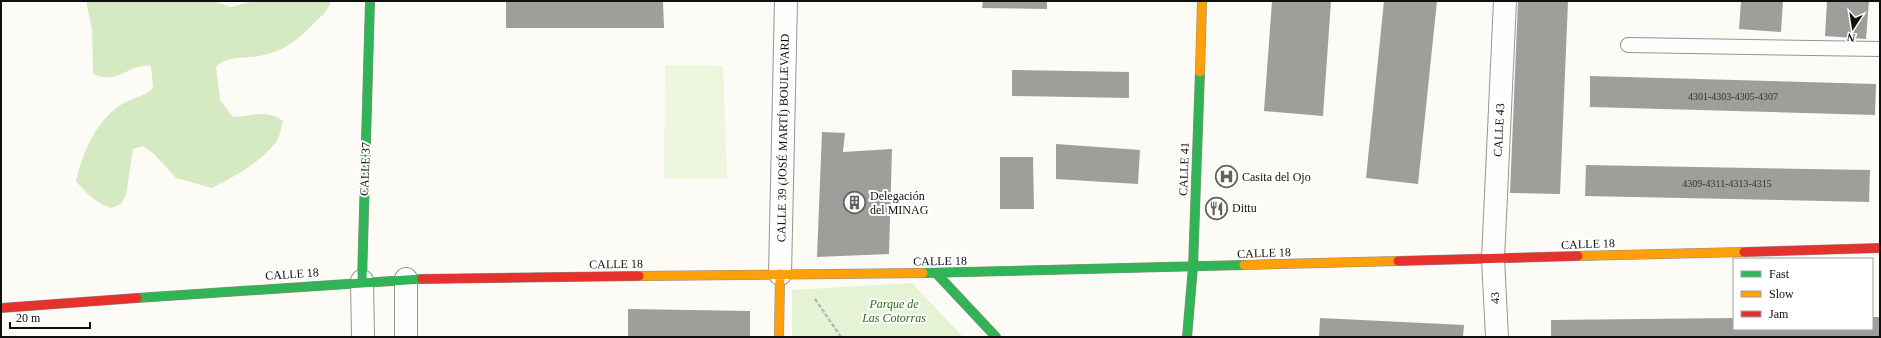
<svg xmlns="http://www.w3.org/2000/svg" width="1881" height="338" viewBox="0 0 1881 338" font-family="Georgia,serif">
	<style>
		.green { fill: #e5f3d4 }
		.forest { fill: #d5eac2 }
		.pitch { fill: #eff6de }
		.building { fill: #a09e9a }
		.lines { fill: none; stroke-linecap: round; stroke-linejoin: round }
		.lane-casing { stroke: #969593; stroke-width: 16 }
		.street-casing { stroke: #969593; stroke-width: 24 }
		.fast-casing { stroke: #8c8c89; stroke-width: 10 }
		.slow-casing { stroke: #8c8c89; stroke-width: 10 }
		.jam-casing { stroke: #8c8c89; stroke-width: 10 }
		.path { stroke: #b9b9b8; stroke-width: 2.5; stroke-dasharray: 4 2; stroke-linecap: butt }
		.lane { stroke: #fffefe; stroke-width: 14 }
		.street { stroke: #fffefe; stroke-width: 22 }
		.fast { stroke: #30b455; stroke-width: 9 }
		.slow { stroke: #ff9f0a; stroke-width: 9 }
		.jam { stroke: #e5322d; stroke-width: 9 }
		.labels { text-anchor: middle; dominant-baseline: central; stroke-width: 4; stroke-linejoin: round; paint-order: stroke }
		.number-label { font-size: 10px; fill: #333332 }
		.street-label { font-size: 12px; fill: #0f0f0f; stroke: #fff }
		.poi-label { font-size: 12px; fill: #0f0f0f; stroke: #fff; text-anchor: start }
		.park-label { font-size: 12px; font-style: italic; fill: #2b6a1c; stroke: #fff }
	</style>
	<rect width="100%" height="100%" fill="#fcfbf5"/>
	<!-- green -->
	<path class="green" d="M912 283 963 337H792V290Z"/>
	<!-- forest -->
	<path class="forest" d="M86 1H214L231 7 253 1H331C328 12 320 17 312 25 297 41 282 52 259 56 242 59 229 55 216 67L220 100 233 117C252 116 267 109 283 121 281 128 280 137 276 142 262 161 233 178 212 188L176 178 154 154 143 146 133 149 126 195 121 204 111 208C96 203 86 193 76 181 83 151 98 116 126 102 136 97 145 96 153 88L151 66C127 63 119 86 93 74L92 30Z"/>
	<!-- pitch -->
	<path class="pitch" d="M665 65 723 66 727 178 664 179Z"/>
	<!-- building -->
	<path class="building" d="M506 1H663L664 28H506Z
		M983 1H1047V9L982 8Z
		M1272 1H1331L1323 116 1264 111Z
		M1384 1H1437L1418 184 1366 178Z
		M1518 1H1568L1560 194 1510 193Z
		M1741 1H1783L1781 32 1739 29Z
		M1827 1H1869L1866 39 1825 36Z
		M1012 70 1129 72V98L1012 96Z
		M1590 76 1876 84 1875 115 1590 107Z
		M822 132 845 133 843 152 892 149 889 254 817 257Z
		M1056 144 1140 150 1138 184 1056 179Z
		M1000 157H1033L1034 209H1000Z
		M1586 165 1870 170 1869 202 1585 196Z
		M628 309 750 311V337H628Z
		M1872 317H1880V337H1551V320L1734 318V329H1872Z
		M1320 318 1464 325 1463 337H1319Z"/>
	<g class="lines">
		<defs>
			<path id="lane" d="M1628 45 1880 49"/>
			<path id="street" d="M780 274 786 1
				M406 279V337
				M362 281 363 337
				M1497 337 1493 259 1505 1"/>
			<path id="fast" d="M923 273 1244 265
				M936 273 996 337
				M362 281 370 1
				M137 298 422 279
				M1187 337 1193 267 1200 72"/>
			<path id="slow" d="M1200 72 1202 1
				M1578 256 1744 252
				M1244 265 1398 261
				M639 276 923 273
				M779 337 780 274"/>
			<path id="jam" d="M1744 252 1880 248
				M1398 261 1578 256
				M422 279 639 276
				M1 308 137 298"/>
		</defs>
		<!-- lane casing -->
		<use href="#lane" class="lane-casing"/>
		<!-- street casing -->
		<use href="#street" class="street-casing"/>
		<!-- fast casing -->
		<use href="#fast" class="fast-casing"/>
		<!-- slow casing -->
		<use href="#slow" class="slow-casing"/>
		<!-- jam casing -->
		<use href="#jam" class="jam-casing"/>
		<!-- path -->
		<path class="path" d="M815 299 841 337"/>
		<!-- lane -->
		<use href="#lane" class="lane"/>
		<!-- street -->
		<use href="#street" class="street"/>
		<!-- fast -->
		<use href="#fast" class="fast"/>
		<!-- slow -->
		<use href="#slow" class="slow"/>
		<!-- jam -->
		<use href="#jam" class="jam"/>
	</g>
	<!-- icons -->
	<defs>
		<symbol id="hospital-ring" viewBox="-11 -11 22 22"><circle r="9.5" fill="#fff" stroke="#626260" stroke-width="1.5"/><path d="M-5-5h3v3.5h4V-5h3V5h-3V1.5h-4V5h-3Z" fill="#626260"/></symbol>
		<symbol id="building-ring" viewBox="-11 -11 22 22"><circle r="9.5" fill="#fff" stroke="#626260" stroke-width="1.5"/><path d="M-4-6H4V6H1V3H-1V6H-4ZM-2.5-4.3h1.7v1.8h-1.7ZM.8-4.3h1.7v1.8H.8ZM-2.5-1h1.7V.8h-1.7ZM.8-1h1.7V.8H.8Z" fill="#626260"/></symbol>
		<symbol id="restaurant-ring" viewBox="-11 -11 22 22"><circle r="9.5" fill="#fff" stroke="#626260" stroke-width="1.5"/><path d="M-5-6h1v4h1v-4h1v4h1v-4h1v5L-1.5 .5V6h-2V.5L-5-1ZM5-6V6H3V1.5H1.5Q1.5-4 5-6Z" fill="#626260"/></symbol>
	</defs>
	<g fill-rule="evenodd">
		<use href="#hospital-ring" x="1214" y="164" width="25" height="25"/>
		<use href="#building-ring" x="842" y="190" width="25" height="25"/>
		<use href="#restaurant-ring" x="1204" y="196" width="25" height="25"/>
	</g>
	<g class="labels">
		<!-- number labels -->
		<g class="number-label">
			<text x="1733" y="96">4301-4303-4305-4307</text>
			<text x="1727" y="183">4309-4311-4313-4315</text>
		</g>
		<!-- street labels -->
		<g class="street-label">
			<text transform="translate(1499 130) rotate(-87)">CALLE 43</text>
			<text transform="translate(783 138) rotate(-89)">CALLE 39 (JOSÉ MARTÍ) BOULEVARD</text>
			<text transform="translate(365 169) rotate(-88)">CALLE 37</text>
			<text transform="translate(1184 169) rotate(-88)">CALLE 41</text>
			<text transform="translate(1588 244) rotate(-2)">CALLE 18</text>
			<text transform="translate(1264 253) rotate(-2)">CALLE 18</text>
			<text transform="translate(940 261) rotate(-1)">CALLE 18</text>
			<text transform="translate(616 264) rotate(-1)">CALLE 18</text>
			<text transform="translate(292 274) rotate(-4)">CALLE 18</text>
			<text transform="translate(1495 298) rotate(-93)">43</text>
		</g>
		<!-- poi labels -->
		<g class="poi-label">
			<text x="1242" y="177">Casita del Ojo</text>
			<text x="870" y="196">Delegación<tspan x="870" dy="14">del MINAG</tspan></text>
			<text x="1232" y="208">Dittu</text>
		</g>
		<!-- park labels -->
		<g class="park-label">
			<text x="894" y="304">Parque de<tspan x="894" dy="14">Las Cotorras</tspan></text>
		</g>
	</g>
	<!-- border -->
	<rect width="1881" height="338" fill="none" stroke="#0f0f0f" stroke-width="4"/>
	<!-- legend -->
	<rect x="1733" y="258" width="140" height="72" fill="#ffffff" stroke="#9f9f9f"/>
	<rect x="1741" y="271" width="20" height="6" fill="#30b455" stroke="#9f9f9f"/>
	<text x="1769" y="278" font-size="12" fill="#0f0f0f">Fast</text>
	<rect x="1741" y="291" width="20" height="6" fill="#ff9f0a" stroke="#9f9f9f"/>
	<text x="1769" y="298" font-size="12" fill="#0f0f0f">Slow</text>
	<rect x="1741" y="311" width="20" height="6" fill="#e5322d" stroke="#9f9f9f"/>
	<text x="1769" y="318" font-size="12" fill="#0f0f0f">Jam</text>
	<!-- north arrow -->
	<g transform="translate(1853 28) rotate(192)" stroke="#ffffff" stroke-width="3" paint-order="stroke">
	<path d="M0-3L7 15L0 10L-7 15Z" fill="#0f0f0f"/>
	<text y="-6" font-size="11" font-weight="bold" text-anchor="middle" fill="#0f0f0f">N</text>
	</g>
	<!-- scale -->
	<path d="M10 322v6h80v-6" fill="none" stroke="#0f0f0f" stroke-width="2"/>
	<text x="16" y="322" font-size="12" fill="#0f0f0f" stroke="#ffffff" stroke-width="3" paint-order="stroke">20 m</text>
</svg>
